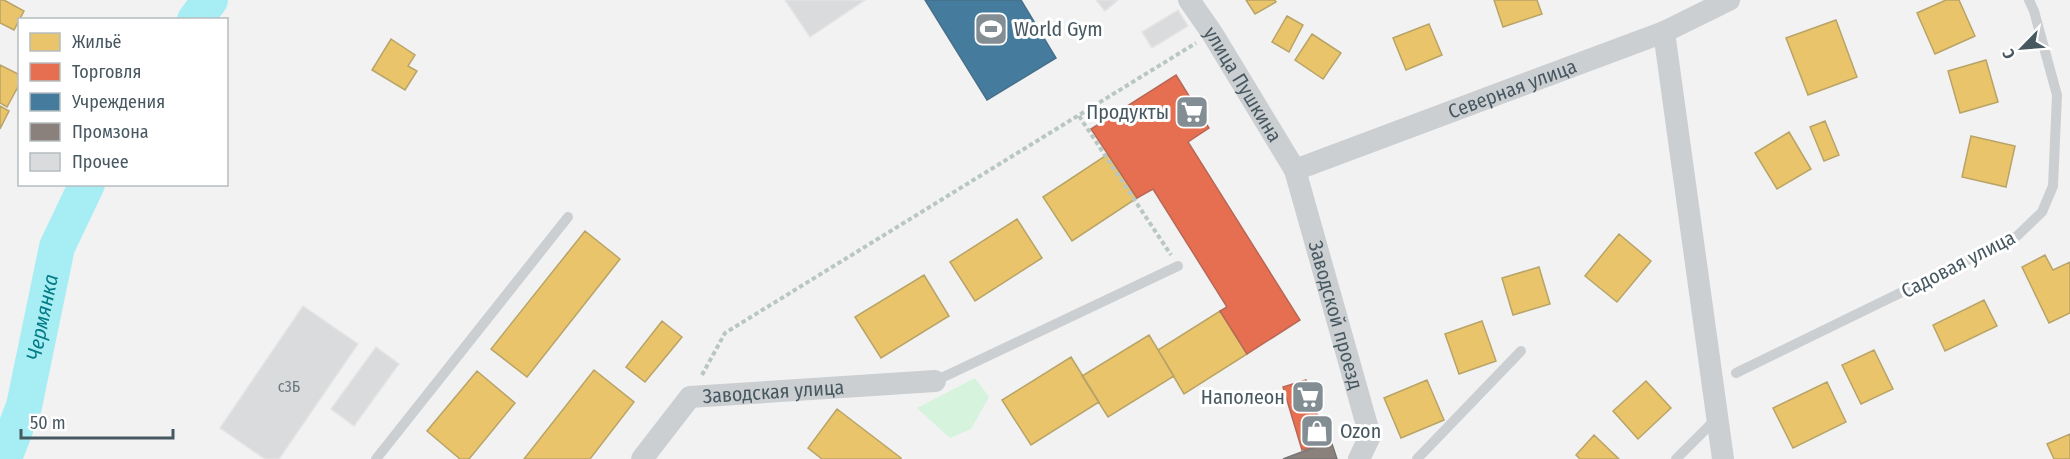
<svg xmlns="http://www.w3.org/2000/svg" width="2070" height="459" viewBox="0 0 2070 459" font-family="'Fira Sans Condensed',sans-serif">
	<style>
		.green { fill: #d5f3dd }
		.homes { fill: #e9c46a; stroke: #b8a467; stroke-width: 1.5 }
		.shops { fill: #e76f51; stroke: #b76856; stroke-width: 1.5 }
		.public { fill: #457b9d; stroke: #46708b; stroke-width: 1.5 }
		.industry { fill: #8a817c; stroke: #767574; stroke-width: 1.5 }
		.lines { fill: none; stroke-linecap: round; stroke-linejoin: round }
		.river { stroke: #a7edf4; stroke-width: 36 }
		.building { fill: #dadbdc; stroke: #e4e4e5; stroke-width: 1.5 }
		.path { stroke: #b9c7c1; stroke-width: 4; stroke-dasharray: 4.5 3; stroke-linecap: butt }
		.lane { stroke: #cbcfd2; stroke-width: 10 }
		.street { stroke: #cbcfd2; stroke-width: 22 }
		.labels { text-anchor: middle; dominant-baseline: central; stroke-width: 6; stroke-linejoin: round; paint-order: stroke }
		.number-label { font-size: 16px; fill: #6c7a80 }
		.poi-label { font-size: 20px; fill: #475861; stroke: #fff; text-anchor: start }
		.street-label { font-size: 20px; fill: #475861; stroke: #fff }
		.water-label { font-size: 21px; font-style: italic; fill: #057d87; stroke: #fff }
	</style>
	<rect width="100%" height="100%" fill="#f3f2f2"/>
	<!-- green -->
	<path class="green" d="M975 378 989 397 971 429 950 438 917 408Z"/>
	<!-- homes -->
	<path class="homes" d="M0 0H4L24 11 14 30 0 23Z
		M1246 0H1275L1276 2 1255 14Z
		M1494 0H1537L1542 14 1503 27Z
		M1946 0H1959L1975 36 1935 54 1917 13Z
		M1287 16 1303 25 1289 52 1272 42Z
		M1836 20 1857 77 1808 95 1786 38Z
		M1429 24 1442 55 1406 70 1393 38Z
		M1312 34 1341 53 1323 79 1295 60Z
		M391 39 415 55 408 66 417 71 405 90 372 70Z
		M1986 60 1998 102 1960 113 1948 71Z
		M0 65 20 75V83L7 107 0 103Z
		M0 106 9 111 0 129Z
		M1825 121 1839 155 1824 161 1810 127Z
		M1789 132 1811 169 1777 189 1755 153Z
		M1971 136 2015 146 2006 187 1962 177Z
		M1108 154 1137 198 1072 241 1043 197Z
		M1017 219 1042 258 975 301 950 262Z
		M585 231 620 259 527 377 491 349Z
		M1619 234 1651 261 1617 302 1585 276Z
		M2045 255 2053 270 2070 262V313L2049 323 2022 267Z
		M1539 267 1550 304 1513 315 1502 278Z
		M924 275 949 316 881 358 855 317Z
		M1984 300 1997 326 1945 351 1933 325Z
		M1220 311 1247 354 1184 394 1158 350Z
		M662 321 682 337 645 382 626 367Z
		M1482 321 1496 361 1459 374 1445 334Z
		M1149 335 1174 376 1108 417 1082 376Z
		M1874 350 1893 389 1861 404 1842 365Z
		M1071 357 1099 402 1031 445 1002 400Z
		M594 370 634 402 590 459H524Z
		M477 371 515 403 469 459H460L427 431Z
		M1427 380 1444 420 1401 438 1384 398Z
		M1646 381 1671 408 1638 439 1613 411Z
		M1827 382 1846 422 1793 448 1773 408Z
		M837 409 901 458 900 459H822L808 448Z
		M2070 434V459H2054L2047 444Z
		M1594 435 1619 459H1580L1576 455Z"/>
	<!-- shops -->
	<path class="shops" d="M1176 75 1209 128 1188 142 1300 320 1247 354 1220 311 1227 307 1153 189 1137 198 1091 129Z
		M1306 380 1326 443 1302 450 1283 387Z"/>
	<!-- public -->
	<path class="public" d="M925 0H1021L1056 58 987 100Z"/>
	<!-- industry -->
	<path class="industry" d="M1331 441 1337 459H1283Z"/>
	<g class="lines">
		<!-- river -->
		<g class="river">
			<path d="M195 20 210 0"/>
			<path id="s1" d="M6 453 24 406 57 247 87 184"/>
		</g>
	</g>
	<!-- building -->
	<path class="building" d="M785 0H865L810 37Z
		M1096 0H1118L1105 11Z
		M1178 10 1188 26 1152 48 1142 32Z
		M303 306 358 344 279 459H265L220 428Z
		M376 347 399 364 354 426 331 409Z"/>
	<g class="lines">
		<!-- path -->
		<path class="path" d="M1079 116 1171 255
			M702 375 725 333 1196 43"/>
		<!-- lane -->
		<path class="lane" d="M1736 373 2017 236 2042 212 2053 186 2057 95 2034 11 2029 0
			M935 381 1178 266
			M376 459 568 217
			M1417 459 1521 351
			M1676 459 1716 419"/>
		<!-- street -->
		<g class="street">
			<path id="s2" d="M1189 0 1212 33 1295 170 1370 436 1359 459"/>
			<path d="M1664 32 1723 459"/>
			<path id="s3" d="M1295 170 1664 32 1729 0"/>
			<path id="s4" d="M642 459 690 397 935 381"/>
		</g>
	</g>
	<!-- icons -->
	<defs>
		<symbol id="stadium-square" viewBox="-11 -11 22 22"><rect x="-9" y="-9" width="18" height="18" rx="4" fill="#838e94" stroke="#fff"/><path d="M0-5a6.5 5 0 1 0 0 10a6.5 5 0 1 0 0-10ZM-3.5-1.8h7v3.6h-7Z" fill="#fff"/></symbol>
		<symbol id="supermarket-square" viewBox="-11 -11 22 22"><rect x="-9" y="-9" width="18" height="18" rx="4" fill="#838e94" stroke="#fff"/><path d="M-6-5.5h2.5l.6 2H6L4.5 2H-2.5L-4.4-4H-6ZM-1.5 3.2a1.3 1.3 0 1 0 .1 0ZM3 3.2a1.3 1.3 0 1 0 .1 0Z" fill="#fff"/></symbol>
		<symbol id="shop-square" viewBox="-11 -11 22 22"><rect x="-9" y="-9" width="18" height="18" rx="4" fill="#838e94" stroke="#fff"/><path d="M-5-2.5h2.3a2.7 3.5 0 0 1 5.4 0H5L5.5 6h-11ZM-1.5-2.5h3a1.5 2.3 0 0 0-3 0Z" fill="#fff"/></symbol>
	</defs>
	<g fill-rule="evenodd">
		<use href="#stadium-square" x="972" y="10" width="38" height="38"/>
		<use href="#supermarket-square" x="1173" y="93" width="38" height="38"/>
		<use href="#supermarket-square" x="1289" y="378" width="38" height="38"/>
		<use href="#shop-square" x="1298" y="412" width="38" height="38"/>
	</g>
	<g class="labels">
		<!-- number labels -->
		<g class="number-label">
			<text x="289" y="386">с3Б</text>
		</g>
		<!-- poi labels -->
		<g class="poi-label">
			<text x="1014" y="29">World Gym</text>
			<text x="1169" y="112" text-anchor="end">Продукты</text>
			<text x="1285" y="397" text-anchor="end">Наполеон</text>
			<text x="1340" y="431">Ozon</text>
		</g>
		<!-- street labels -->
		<g class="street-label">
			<text stroke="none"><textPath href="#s2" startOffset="100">улица Пушкина</textPath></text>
			<text stroke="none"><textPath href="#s3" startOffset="232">Северная улица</textPath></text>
			<text transform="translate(1958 264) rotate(-27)">Садовая улица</text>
			<text stroke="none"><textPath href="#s2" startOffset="351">Заводской проезд</textPath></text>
			<text stroke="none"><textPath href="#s4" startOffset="162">Заводская улица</textPath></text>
		</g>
		<!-- water labels -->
		<g class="water-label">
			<text stroke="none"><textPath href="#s1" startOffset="141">Чермянка</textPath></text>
		</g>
	</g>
	<!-- legend -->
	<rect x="18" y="18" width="210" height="168" fill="#ffffff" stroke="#b5bcc0" stroke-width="1.5"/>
	<rect x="30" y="33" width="30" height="18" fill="#e9c46a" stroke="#b5bcc0" stroke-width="1.5"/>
	<text x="72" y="48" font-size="18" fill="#475861">Жильё</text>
	<rect x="30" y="63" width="30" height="18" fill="#e76f51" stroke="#b5bcc0" stroke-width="1.5"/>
	<text x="72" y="78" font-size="18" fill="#475861">Торговля</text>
	<rect x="30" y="93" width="30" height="18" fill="#457b9d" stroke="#b5bcc0" stroke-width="1.5"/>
	<text x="72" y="108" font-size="18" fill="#475861">Учреждения</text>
	<rect x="30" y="123" width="30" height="18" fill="#8a817c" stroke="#b5bcc0" stroke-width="1.5"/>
	<text x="72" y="138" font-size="18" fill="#475861">Промзона</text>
	<rect x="30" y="153" width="30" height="18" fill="#dadbdc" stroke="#b5bcc0" stroke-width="1.5"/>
	<text x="72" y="168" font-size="18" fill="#475861">Прочее</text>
	<!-- north arrow -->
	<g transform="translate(2022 48) rotate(245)" stroke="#ffffff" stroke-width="4.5" paint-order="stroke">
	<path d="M0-4.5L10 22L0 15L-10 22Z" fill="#475861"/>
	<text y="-9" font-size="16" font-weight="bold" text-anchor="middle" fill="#475861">С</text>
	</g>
	<!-- scale -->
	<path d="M21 429v9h152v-9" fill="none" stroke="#475861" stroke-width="3"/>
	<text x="30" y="429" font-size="18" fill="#475861" stroke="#ffffff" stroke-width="4.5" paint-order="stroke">50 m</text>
</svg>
